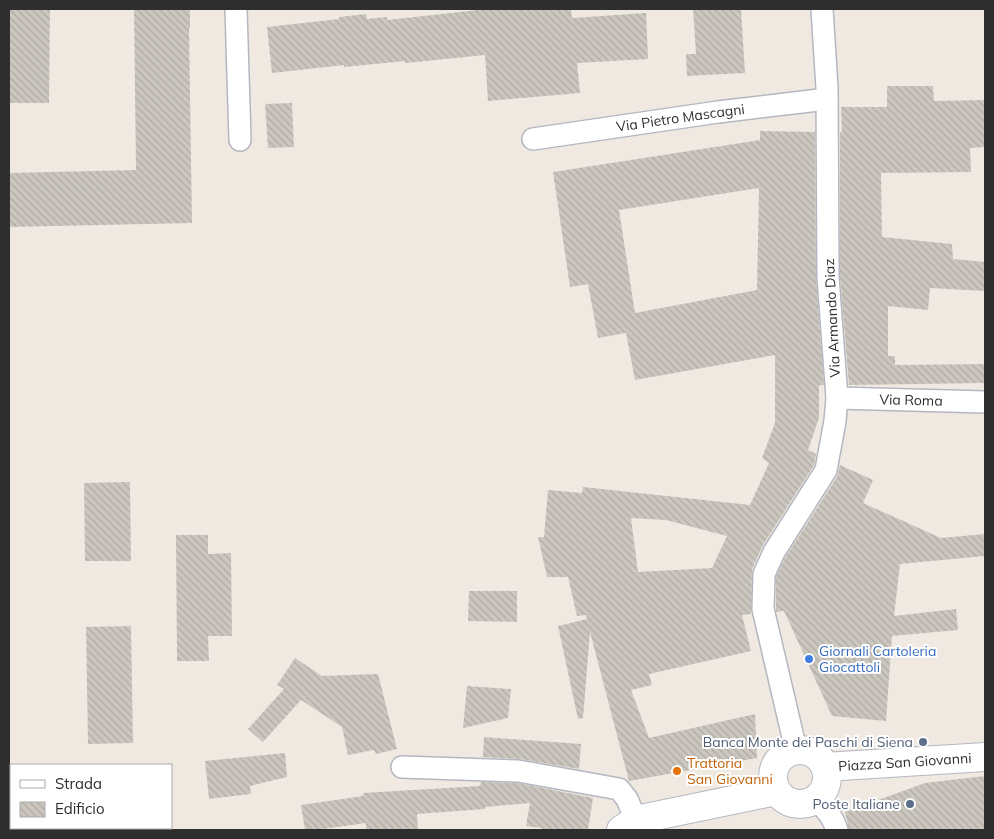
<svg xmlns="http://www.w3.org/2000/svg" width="994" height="839" viewBox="0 0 994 839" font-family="Mulish,sans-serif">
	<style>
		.building { fill: url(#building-back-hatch); fill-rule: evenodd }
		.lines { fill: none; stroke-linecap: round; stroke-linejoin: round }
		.minor-casing { stroke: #b4b7c1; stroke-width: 24 }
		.tertiary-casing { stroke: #b4b7c1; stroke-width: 30 }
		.minor { stroke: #fff; stroke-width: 21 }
		.tertiary { stroke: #fff; stroke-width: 28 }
		.shop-dot { fill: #3f7fe0; stroke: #fff; stroke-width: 2 }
		.service-dot { fill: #5c6f8a; stroke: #fff; stroke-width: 2 }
		.food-dot { fill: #e8710a; stroke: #fff; stroke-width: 2 }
		.labels { text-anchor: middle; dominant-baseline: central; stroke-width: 4; stroke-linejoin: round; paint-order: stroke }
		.street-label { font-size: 14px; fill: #2e2e2e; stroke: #fff }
		.shop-label { font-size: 14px; fill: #366cbe; stroke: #fff; text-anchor: start }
		.service-label { font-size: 14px; fill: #4e5e75; stroke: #fff; text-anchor: end }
		.food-label { font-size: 14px; fill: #c56008; stroke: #fff; text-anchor: start }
	</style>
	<defs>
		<pattern id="building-back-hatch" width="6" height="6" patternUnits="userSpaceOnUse" patternTransform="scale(1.25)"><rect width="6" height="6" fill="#cbc7bf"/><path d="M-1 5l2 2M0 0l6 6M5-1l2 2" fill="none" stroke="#afaba4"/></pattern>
	</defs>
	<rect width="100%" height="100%" fill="#efe9e1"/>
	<!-- building -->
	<path class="building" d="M9 9H50L49 103H9Z
		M134 9H190V29H189L192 223 9 227V173L136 170Z
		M487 9H571L572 18 646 13 648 59 577 63 580 93 488 101 485 55 405 63V61L344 67V65L272 73 267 27 339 19V17L366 14 367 19 387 17V20Z
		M693 9H741L745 73 687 76 686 54H696Z
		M887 86H933L934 101 985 100V147L970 148 971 172 881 173 882 237 952 244 953 259 985 262V291L930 288 928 310 888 306V356H895V365L985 364V383L849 385 840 276V132H842L841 107H887Z
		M292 103 294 147 268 148 265 104Z
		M760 131 815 132 816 278 824 385H819V418L808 450 816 454 814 465 763 545 752 569 751 614 742 615 751 651 649 674 652 685 631 690 649 738 755 714 757 758 629 781 590 632 583 718 578 719 558 626 587 619 586 615 577 616 568 577H547L538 537H544L548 490 582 493 583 487 750 505 769 463 762 458 775 423V355L635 380 626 333 598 338 588 284 570 287 553 172 760 140ZM759 188 757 290 635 313 619 210ZM631 518 666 520 727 536 712 568 638 572Z
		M840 465 873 480 863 503 941 538 985 534V556L900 564 894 616 956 609 958 630 892 636 886 721 832 716 784 611 776 612V577L785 558 837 477Z
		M130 482 131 561H85L84 483Z
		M176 535H208V554L231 553 232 636H208L209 661H177Z
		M469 591H517V622L468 621Z
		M131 626 133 743 88 744 86 627Z
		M295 658 322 676 378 674 397 749 376 754 374 750 348 755 342 727 301 700 263 742 248 729 284 689 277 685Z
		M467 686 511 689 508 718 463 728Z
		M484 737 581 744 579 769 520 759 483 757Z
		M285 753 287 777 250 786 251 794 209 799 205 761Z
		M985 776V830H849L845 812 925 783Z
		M481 782 517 783 593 798 588 830H541L542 828 526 826 530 803 485 807V809L417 814 418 830H366V823L316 830H305L301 805 363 796V793L480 786Z"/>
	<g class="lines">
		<defs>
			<g id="minor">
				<path d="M236 9 240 140"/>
				<path id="s1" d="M533 139 718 112 827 99"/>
				<path id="s2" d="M837 398 985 402"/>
				<path d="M796 750 763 609 764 574 774 552 826 470 835 421 837 398 828 277 827 88 822 9"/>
				<path d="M402 767 518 771 619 789 627 799 636 820"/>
				<path d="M815 799C826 808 833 817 837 830"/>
			</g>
			<g id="tertiary">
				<circle cx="800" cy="777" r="27"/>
				<path id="s3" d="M825 767 985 757"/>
				<path d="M621 830 636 820 776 791"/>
			</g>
		</defs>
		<!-- minor casing -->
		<use href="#minor" class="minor-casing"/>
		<!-- tertiary casing -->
		<use href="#tertiary" class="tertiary-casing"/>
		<!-- minor -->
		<use href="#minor" class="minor"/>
		<!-- tertiary -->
		<use href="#tertiary" class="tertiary"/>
	</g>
	<!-- markers -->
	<circle class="shop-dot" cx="809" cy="659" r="5"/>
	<g class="service-dot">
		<circle cx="923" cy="742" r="5"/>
		<circle cx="910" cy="804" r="5"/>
	</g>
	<circle class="food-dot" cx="677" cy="771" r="5"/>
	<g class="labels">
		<!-- street labels -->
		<g class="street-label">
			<text stroke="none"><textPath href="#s1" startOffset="149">Via Pietro Mascagni</textPath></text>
			<text transform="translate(832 318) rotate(-93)">Via Armando Diaz</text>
			<text stroke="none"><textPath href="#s2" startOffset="74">Via Roma</textPath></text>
			<text stroke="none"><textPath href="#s3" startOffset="80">Piazza San Giovanni</textPath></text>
		</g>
		<!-- shop labels -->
		<g class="shop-label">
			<text x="819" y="651">Giornali Cartoleria<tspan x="819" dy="16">Giocattoli</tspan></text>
		</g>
		<!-- service labels -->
		<g class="service-label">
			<text x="913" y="742">Banca Monte dei Paschi di Siena</text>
			<text x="900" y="804">Poste Italiane</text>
		</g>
		<!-- food labels -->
		<g class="food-label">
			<text x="687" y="763">Trattoria<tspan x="687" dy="16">San Giovanni</tspan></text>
		</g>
	</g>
	<!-- border -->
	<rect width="994" height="839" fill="none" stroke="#2e2e2e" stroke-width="20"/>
	<!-- legend -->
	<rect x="10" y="764" width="162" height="65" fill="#ffffff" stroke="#ababab"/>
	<rect x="20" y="780" width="25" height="8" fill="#ffffff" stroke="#ababab"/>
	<text x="55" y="789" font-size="15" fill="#2e2e2e">Strada</text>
	<rect x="20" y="802" width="25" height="15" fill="url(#building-back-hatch)" stroke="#ababab"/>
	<text x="55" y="814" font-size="15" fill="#2e2e2e">Edificio</text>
</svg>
